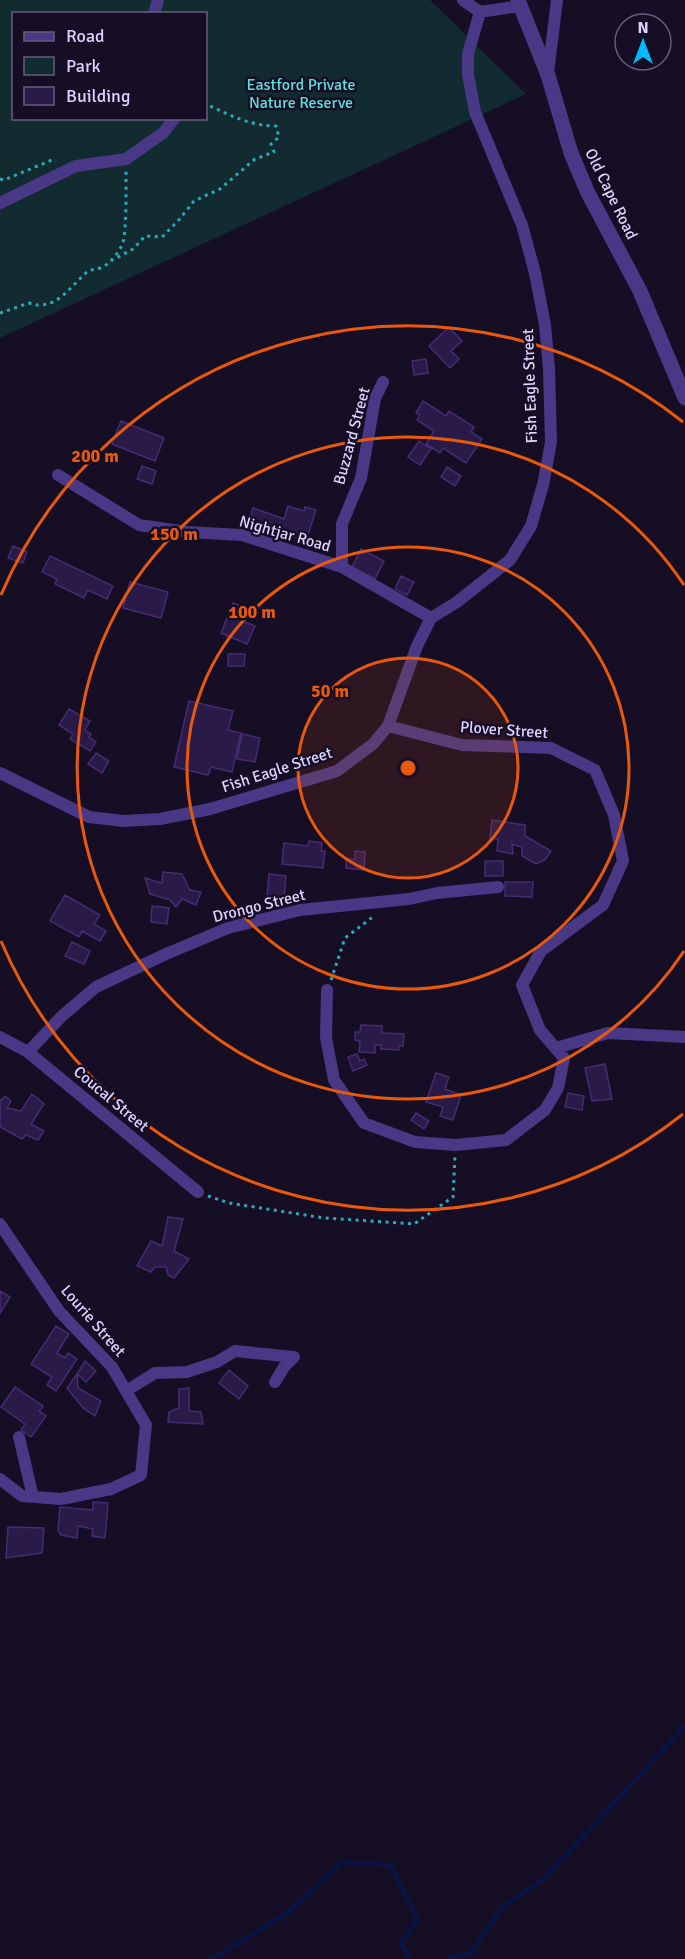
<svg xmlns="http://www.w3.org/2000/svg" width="685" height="1959" viewBox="0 0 685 1959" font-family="Signika,sans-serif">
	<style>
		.park { fill: #112b30; fill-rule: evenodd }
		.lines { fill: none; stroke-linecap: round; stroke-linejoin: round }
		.stream { stroke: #091444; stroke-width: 4.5 }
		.building { fill: #2a1a47; stroke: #462b73; stroke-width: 1.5 }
		.path { stroke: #2caaba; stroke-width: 3; stroke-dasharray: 3 4.5; stroke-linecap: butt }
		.minor { stroke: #483885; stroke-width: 12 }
		.tertiary { stroke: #483885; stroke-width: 15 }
		.ring { fill: none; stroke: #e8590c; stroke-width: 3 }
		.labels { text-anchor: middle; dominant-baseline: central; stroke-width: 5; stroke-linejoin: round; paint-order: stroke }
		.park-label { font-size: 16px; fill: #5be2d7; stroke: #160e25 }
		.street-label { font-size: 16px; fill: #dfd3ff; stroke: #160e25 }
		.centre { fill: #e8590c; stroke: #160e25; stroke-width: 3 }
		.ring-label { font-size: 18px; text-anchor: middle; font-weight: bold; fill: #e8590c; stroke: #160e25; stroke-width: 5; stroke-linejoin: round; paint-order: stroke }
	</style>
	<rect width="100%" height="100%" fill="#160e25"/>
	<!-- park -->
	<path class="park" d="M0 0H430L526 94 0 338ZM14 14H206V118H14Z"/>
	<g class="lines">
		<!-- stream -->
		<path class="stream" d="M207 1959 215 1957 289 1912 342 1862 390 1865 418 1919 401 1943 410 1959
			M447 1959 471 1953 503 1906 543 1880 685 1726"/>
	</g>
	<!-- building -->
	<path class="building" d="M449 327 462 341 451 351 459 359 450 368 429 346Z
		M426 359 428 373 414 375 412 361Z
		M423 401 446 416 449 411 474 427 471 432 482 439 466 463 443 448 440 453 426 444 434 431 417 420 420 415 416 413Z
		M121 421 164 438 155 461 112 444Z
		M419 441 431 449 420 465 408 457Z
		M142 466 156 471 152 484 137 479Z
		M447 467 461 476 455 486 441 477Z
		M288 506 304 511 305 507 316 510 306 541 249 521 253 508 284 519Z
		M13 546 27 552 23 563 8 558Z
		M361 549 384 561 375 579 352 567Z
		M50 556 113 586 107 599 88 590 84 598 55 584 57 579 42 572Z
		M401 576 414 582 407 595 395 589Z
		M130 582 168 592 161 618 123 608Z
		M233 603 246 608 242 621 255 626 247 644 221 633Z
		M228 654H245L244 666H228Z
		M189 701 233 711 228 730 241 733 232 772 211 767 208 775 174 767Z
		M69 709 90 721 85 730 91 734 89 737 96 742 90 751 70 739 73 734 59 725Z
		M242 734 260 738 255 762 237 759Z
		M96 753 109 761 102 773 88 764Z
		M492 820 525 825V836L551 851 545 860 536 864 522 856V847L512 844 513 854 497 851 498 839 490 838Z
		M309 841 322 843 321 851H325L323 868 282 864 284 843 308 846Z
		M355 851 365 852 364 870 346 868V859H355Z
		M485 861H503V876H485Z
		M163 872 182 874 190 890 201 892 196 905 182 899 176 907 170 900 150 894 145 878 162 883Z
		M269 874 286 876 284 899 267 897Z
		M505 882H533L532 897 505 896Z
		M65 895 100 915 94 924 106 931 100 941 82 931 79 937 50 921Z
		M152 906 169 908 167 924 151 922Z
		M72 942 90 951 84 964 65 956Z
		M361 1025 382 1026V1033L404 1034 403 1046H399V1050L381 1049V1045H375V1053L359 1052 360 1041 355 1040V1032H360Z
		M357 1054 360 1061 364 1059 367 1065 353 1071 348 1057Z
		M605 1064 612 1099 592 1101 585 1068Z
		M436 1073 449 1077 445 1089 461 1095 453 1120 440 1116 443 1107 426 1102Z
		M568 1093 584 1096 582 1110 565 1107Z
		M32 1094 44 1104 31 1124 44 1131 38 1140 26 1135 22 1139 0 1127V1101L5 1096 11 1101 7 1108 21 1111Z
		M416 1113 429 1121 424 1129 411 1120Z
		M168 1217 183 1219 174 1251 189 1259 174 1278 168 1275 166 1267H155L151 1272 137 1266 151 1241 162 1246Z
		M0 1291 10 1297 0 1313Z
		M56 1326 69 1334 57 1353 65 1358 68 1353 77 1359 56 1391 47 1385 52 1377 31 1364Z
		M85 1361 96 1371 86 1382 77 1374Z
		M229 1370 248 1386 239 1399 219 1383Z
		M77 1374 78 1388 101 1401 95 1416 84 1409 67 1388Z
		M15 1387 43 1406 39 1411 46 1416 31 1437 21 1430 25 1424 1 1407Z
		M189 1388V1411L201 1412 203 1424 168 1422 169 1412 179 1408V1389Z
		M93 1502 108 1503 105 1538 92 1536 93 1529 78 1526 77 1538 61 1535 58 1530 60 1507 93 1510Z
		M8 1527 44 1528 42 1553 6 1558Z"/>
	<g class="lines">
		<!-- path -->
		<path class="path" d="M0 179 4 180 52 160 56 161
			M111 261 133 249 145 236 162 237 178 221 194 201 220 189 255 159 274 152 271 144 279 137 276 126C251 126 229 115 206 104
			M0 313 29 303C55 312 69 288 87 272 91 269 95 270 100 268 109 265 118 254 122 245 127 235 126 184 126 170
			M331 980 345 938 374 916
			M208 1196 229 1203 324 1218 414 1224 453 1197 455 1156"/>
		<!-- minor -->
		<path class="minor" d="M463 0 480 12 520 6
			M154 14 158 0
			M548 73 557 0
			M0 203 76 166 126 159 163 133 175 118
			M58 475 139 525 187 532 242 535 342 567 431 618
			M342 567V524L361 478 375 399 383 382
			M0 773 89 817 123 821 160 819 210 809 337 771 373 744 388 726 417 646 431 618 457 602 510 560 531 526 543 485 551 442 549 369 545 325 535 273 522 225 475 112 468 74V54L480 12
			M327 990 326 1038 334 1080 364 1123 415 1142 456 1145 506 1140 545 1110 558 1088 564 1058 540 1030 522 985 541 951 603 905 623 861 614 815 595 770 551 748 462 745 388 726
			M0 1037 28 1052 198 1192
			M556 1048 608 1033 685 1037
			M28 1052 62 1016 96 987 166 954 228 928 300 910 409 899 437 893 498 887
			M0 1224 59 1311 112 1367 146 1425 141 1475 111 1489 61 1499 22 1496 0 1479
			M126 1391 155 1373 187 1372 217 1362 235 1351 294 1357 284 1367 275 1382
			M19 1437 33 1497"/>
		<!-- tertiary -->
		<path class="tertiary" d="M518 0 548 75 571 153 587 191 640 291 685 398"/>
	</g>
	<!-- distance rings -->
	<circle cx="408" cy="768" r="110" fill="#e8590c" fill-opacity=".12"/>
	<g class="ring">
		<circle cx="408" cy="768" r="110"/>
		<circle cx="408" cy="768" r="221"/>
		<path d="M684 951A331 331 0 1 1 684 585"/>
		<path d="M683 1114A442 442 0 0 1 1 941M1 595A442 442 0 0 1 683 422"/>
	</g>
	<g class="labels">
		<!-- park labels -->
		<g class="park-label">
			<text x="301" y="85">Eastford Private<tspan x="301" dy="18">Nature Reserve</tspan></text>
		</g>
		<!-- street labels -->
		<g class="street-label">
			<text transform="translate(611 194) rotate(64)">Old Cape Road</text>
			<text transform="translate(530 386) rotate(-92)">Fish Eagle Street</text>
			<text transform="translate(352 436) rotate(-75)">Buzzard Street</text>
			<text transform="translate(285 534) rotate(16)">Nightjar Road</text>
			<text transform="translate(504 730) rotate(4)">Plover Street</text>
			<text transform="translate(277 770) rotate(-18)">Fish Eagle Street</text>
			<text transform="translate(259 906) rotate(-14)">Drongo Street</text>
			<text transform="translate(111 1099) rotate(40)">Coucal Street</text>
			<text transform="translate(93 1321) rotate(49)">Lourie Street</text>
		</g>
	</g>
	<circle cx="408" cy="768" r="9" class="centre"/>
	<g class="ring-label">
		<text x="95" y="462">200 m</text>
		<text x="174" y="540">150 m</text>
		<text x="252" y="618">100 m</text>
		<text x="330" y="697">50 m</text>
	</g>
	<!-- legend -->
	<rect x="12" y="12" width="195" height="108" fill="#160e25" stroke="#665d7c" stroke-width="1.5"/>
	<rect x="24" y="32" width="30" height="9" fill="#483885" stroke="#665d7c" stroke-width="1.5"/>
	<text x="66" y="42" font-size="18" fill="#dfd3ff">Road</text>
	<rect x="24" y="57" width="30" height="18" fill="#112b30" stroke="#665d7c" stroke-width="1.5"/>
	<text x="66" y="72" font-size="18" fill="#dfd3ff">Park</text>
	<rect x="24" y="87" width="30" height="18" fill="#2a1a47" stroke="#665d7c" stroke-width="1.5"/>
	<text x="66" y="102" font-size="18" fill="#dfd3ff">Building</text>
	<!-- north arrow -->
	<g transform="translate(643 42)"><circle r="28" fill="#160e25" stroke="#665d7c" stroke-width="1.5"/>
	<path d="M0-4.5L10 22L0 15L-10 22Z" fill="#00bafe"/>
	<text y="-9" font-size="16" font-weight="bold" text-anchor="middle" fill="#dfd3ff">N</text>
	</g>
</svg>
